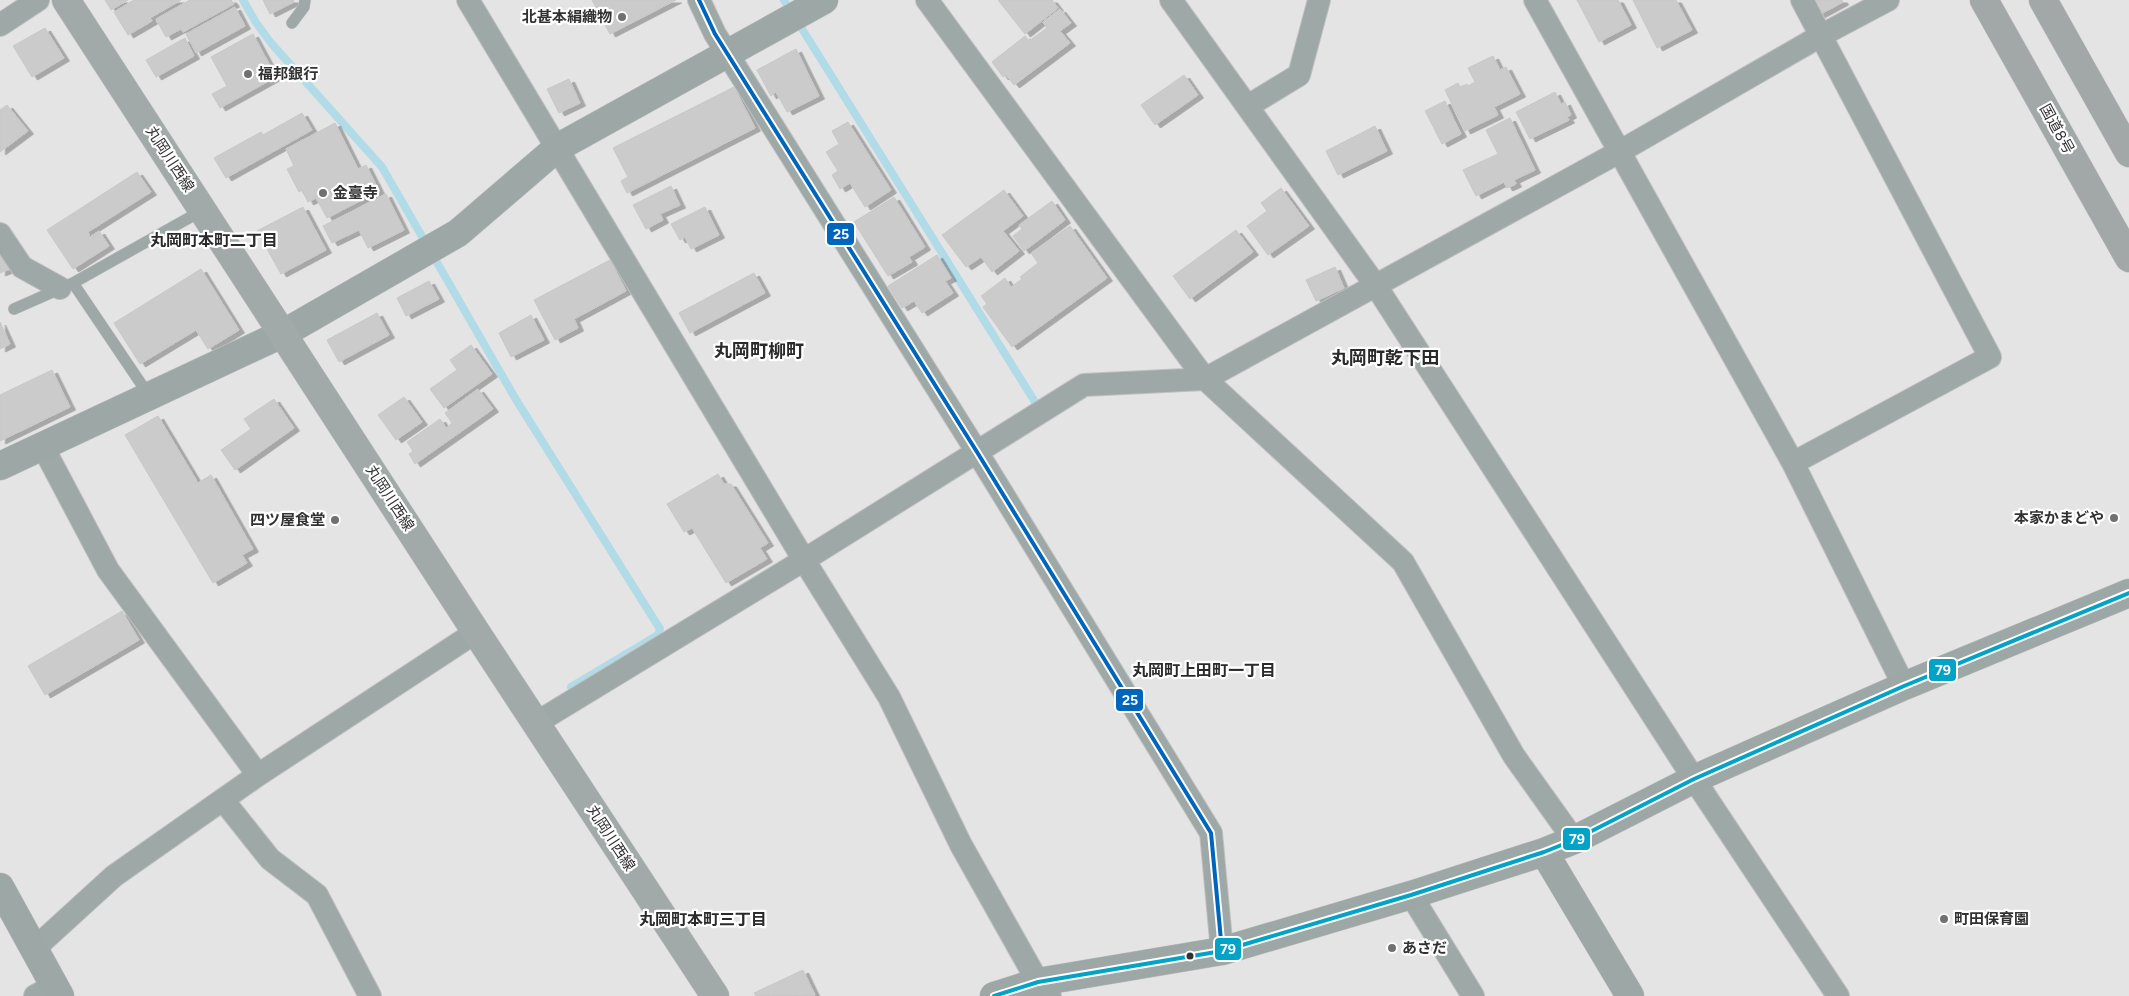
<svg xmlns="http://www.w3.org/2000/svg" width="2129" height="996" viewBox="0 0 2129 996" font-family="Figtree,'Noto Sans JP',sans-serif">
	<style>
		.lines { fill: none; stroke-linecap: round; stroke-linejoin: round }
		.stream { stroke: #b2dbe8; stroke-width: 8 }
		.building { fill: #cbcbcb; stroke: #c8c8c8; filter: url(#shadow) }
		.lane-casing { stroke: #c0c0c0; stroke-width: 12 }
		.street-casing { stroke: #c0c0c0; stroke-width: 24 }
		.secondary-casing { stroke: #c0c0c0; stroke-width: 29 }
		.primary-casing { stroke: #c0c0c0; stroke-width: 29 }
		.highway-casing { stroke: #c0c0c0; stroke-width: 29 }
		.lane { stroke: #9da8a7; stroke-width: 11 }
		.street { stroke: #9da8a7; stroke-width: 22 }
		.secondary { stroke: #9da8a6; stroke-width: 28 }
		.primary { stroke: #a1aaa9; stroke-width: 28 }
		.highway { stroke: #a2a8a8; stroke-width: 28 }
		.bus-1-casing { stroke: #fff; stroke-width: 8 }
		.bus-2-casing { stroke: #fff; stroke-width: 8 }
		.bus-1 { stroke: #0065bd; stroke-width: 4 }
		.bus-2 { stroke: #02a3c6; stroke-width: 4 }
		.poi-dot { fill: #707070; stroke: #fff; stroke-width: 2 }
		.bus-dot { fill: #323232; stroke: #fff; stroke-width: 2 }
		.labels { text-anchor: middle; dominant-baseline: central; stroke-width: 4.5; stroke-linejoin: round; paint-order: stroke }
		.poi-label { font-size: 15px; font-weight: bold; fill: #323232; stroke: #fff; text-anchor: start }
		.street-label { font-size: 15px; fill: #323232; stroke: #fff }
		.neighbourhood-label { font-size: 16px; font-weight: bold; fill: #2a2a2b; stroke: #fff }
		.quarter-label { font-size: 18px; font-weight: bold; fill: #2a2a2b; stroke: #fff }
		.line-badge { stroke: #fff; stroke-width: 2 }
		.badge-label { font-size: 14px; text-anchor: middle; font-weight: bold; fill: #fff }
	</style>
	<defs>
		<filter id="shadow"><feDropShadow dx="5.5" dy="3" stdDeviation="0" flood-color="#0004"/></filter>
	</defs>
	<rect width="100%" height="100%" fill="#e4e4e4"/>
	<g class="lines">
		<!-- stream -->
		<path class="stream" d="M243 0 255 21 271 43 382 167 515 398 660 629 658 635 571 687
			M784 0 1035 402"/>
	</g>
	<!-- building -->
	<path class="building" d="M105 0H128L111 10Z
		M134 0H181L150 18 152 21 128 35 114 12Z
		M190 0H231L234 4 183 32 181 29 166 37 156 19Z
		M263 0H293L294 2 270 14Z
		M592 0H676L610 34Z
		M998 0H1052L1058 8 1025 34Z
		M1577 0H1618L1631 25 1599 42Z
		M1633 0H1676L1692 30 1657 48Z
		M1811 0H1842L1843 2 1819 15Z
		M235 7 245 26 196 53 186 34Z
		M1060 9 1071 23 1060 31 1070 43 1014 85 1006 75 1003 77 992 62 1025 36 1029 41 1047 28 1043 22Z
		M45 28 64 58 32 77 13 46Z
		M253 34 276 77 220 108 212 94 227 86 211 57Z
		M185 38 194 56 156 77 146 60Z
		M796 49 819 96 787 112 776 92 771 96 757 70Z
		M1493 56 1500 70 1506 67 1520 94 1494 107 1498 115 1465 131 1445 90 1458 83 1460 87 1467 84 1468 86 1475 82 1468 68Z
		M1184 75 1198 95 1155 125 1141 105Z
		M569 79 580 103 559 113 547 89Z
		M734 87 755 128 627 193 621 181 628 177 613 148Z
		M1555 92 1561 104 1565 102 1571 115 1567 117 1569 120 1530 139 1516 112Z
		M1445 101 1461 134 1442 144 1425 111Z
		M7 105 28 131 0 152V110Z
		M302 113 312 130 226 178 214 158 261 132 263 135Z
		M1510 118 1535 170 1514 180 1516 184 1507 188 1504 182 1476 196 1463 170 1498 154 1486 130Z
		M848 122 891 190 865 207 850 183 840 189 832 175 838 171 826 152 839 144 832 131Z
		M335 123 358 169 366 165 379 191 327 218 316 198 308 202 302 190 299 192 287 169 294 166 286 149Z
		M1375 126 1387 151 1338 175 1326 151Z
		M137 172 151 192 88 232 90 237 99 231 109 246 73 269 47 230Z
		M671 186 680 205 660 214 663 220 646 229 633 205Z
		M1281 188 1309 226 1268 255 1247 226 1267 211 1261 203Z
		M1004 190 1023 216 1003 231 1019 251 992 272 981 257 966 267 942 235Z
		M386 194 404 230 368 248 359 230 332 243 323 226Z
		M894 197 925 247 909 257 912 262 888 276 854 222Z
		M1052 201 1065 220 1024 251 1013 236 1022 229 1019 225Z
		M303 207 326 250 281 274 257 231Z
		M705 207 719 235 691 249 685 237 680 240 671 224Z
		M1070 226 1107 278 1012 347 983 307 987 304 981 296 1005 278 1011 287 1022 279 1020 277 1038 263 1031 253Z
		M1236 230 1253 252 1190 299 1173 276Z
		M0 248 10 269 0 273Z
		M937 255 951 278 945 281 953 293 922 313 914 301 902 308 888 286Z
		M610 260 626 291 574 319 578 328 555 340 534 300Z
		M1335 267 1344 288 1316 301 1306 280Z
		M201 269 239 330 208 349 196 330 140 364 114 323Z
		M754 273 765 293 690 333 679 313Z
		M429 281 439 299 406 316 397 298Z
		M377 313 389 335 339 362 327 340Z
		M531 315 544 340 511 357 499 333Z
		M0 322 10 344 0 349Z
		M471 345 492 374 444 408 430 389 457 370 450 360Z
		M52 370 70 407 0 441V395Z
		M478 389 493 409 415 464 409 454 413 451 407 442 440 419 446 428 452 423 445 413Z
		M404 397 422 422 396 440 378 415Z
		M274 399 294 428 235 470 221 450 251 429 244 419Z
		M158 416 198 483 211 475 253 549 242 555 247 563 213 583 125 435Z
		M718 474 724 484H731L768 543 760 548 767 559 726 583 692 528 684 532 667 504Z
		M122 611 139 640 45 695 28 666Z
		M803 970 815 995 756 996 754 993Z"/>
	<g class="lines">
		<defs>
			<path id="lane" d="M292 23 304 7 305 0
				M73 283 150 397
				M14 309 73 283 203 210"/>
			<path id="street" d="M468 0 804 560 889 697 961 845 1038 982 1050 996
				M699 0 715 34 977 452 1211 833 1222 951
				M927 0 1205 379 1403 562 1514 756 1574 840
				M1171 0 1376 286 1694 779 1838 996
				M1535 0 1793 463 1904 686
				M0 25 38 0
				M1248 106 1299 75 1319 0
				M0 234 22 267 60 288
				M43 447 108 570 258 775
				M1793 463 1990 357 1802 0
				M536 723 804 560 1084 385 1205 379 1619 152 1822 35 1888 0
				M223 800 270 859 317 895 370 996
				M1411 895 1473 996
				M34 949 114 876 258 775 476 632
				M35 996 55 985"/>
			<path id="secondary" d="M0 466 284 333 458 233 557 148 824 0
				M1544 852 1630 996
				M0 887 60 996
				M994 996 1038 982 1222 951 1411 895 1544 852 1574 840 1694 779 1904 686 2129 593"/>
			<path id="primary" d="M66 0 476 632 715 996"/>
			<path id="highway" d="M1984 0 2129 258
				M2043 0 2129 153"/>
		</defs>
		<!-- lane casing -->
		<use href="#lane" class="lane-casing"/>
		<!-- street casing -->
		<use href="#street" class="street-casing"/>
		<!-- secondary casing -->
		<use href="#secondary" class="secondary-casing"/>
		<!-- primary casing -->
		<use href="#primary" class="primary-casing"/>
		<!-- highway casing -->
		<use href="#highway" class="highway-casing"/>
		<!-- lane -->
		<use href="#lane" class="lane"/>
		<!-- street -->
		<use href="#street" class="street"/>
		<!-- secondary -->
		<use href="#secondary" class="secondary"/>
		<!-- primary -->
		<use href="#primary" class="primary"/>
		<!-- highway -->
		<use href="#highway" class="highway"/>
		<defs>
			<path id="bus-1" d="M699 0 715 34 977 452 1211 833 1222 951"/>
			<path id="bus-2" d="M994 996 1038 982 1222 951 1411 895 1544 852 1574 840 1694 779 1904 686 2129 593"/>
		</defs>
		<!-- bus-1 casing -->
		<use href="#bus-1" class="bus-1-casing"/>
		<!-- bus-2 casing -->
		<use href="#bus-2" class="bus-2-casing"/>
		<!-- bus-1 -->
		<use href="#bus-1" class="bus-1"/>
		<!-- bus-2 -->
		<use href="#bus-2" class="bus-2"/>
	</g>
	<!-- markers -->
	<g class="poi-dot">
		<circle cx="622" cy="17" r="5"/>
		<circle cx="248" cy="74" r="5"/>
		<circle cx="323" cy="193" r="5"/>
		<circle cx="2114" cy="518" r="5"/>
		<circle cx="335" cy="520" r="5"/>
		<circle cx="1944" cy="919" r="5"/>
		<circle cx="1392" cy="948" r="5"/>
	</g>
	<circle class="bus-dot" cx="1190" cy="956" r="4.5"/>
	<g class="labels">
		<!-- poi labels -->
		<g class="poi-label">
			<text x="612" y="17" text-anchor="end">北甚本絹織物</text>
			<text x="258" y="74">福邦銀行</text>
			<text x="333" y="193">金臺寺</text>
			<text x="2104" y="518" text-anchor="end">本家かまどや</text>
			<text x="325" y="520" text-anchor="end">四ツ屋食堂</text>
			<text x="1954" y="919">町田保育園</text>
			<text x="1402" y="948">あさだ</text>
		</g>
		<!-- street labels -->
		<g class="street-label">
			<text transform="translate(2057 129) rotate(61)">国道8号</text>
			<text transform="translate(170 159) rotate(57)">丸岡川西線</text>
			<text transform="translate(390 498) rotate(57)">丸岡川西線</text>
			<text transform="translate(611 838) rotate(57)">丸岡川西線</text>
		</g>
		<!-- neighbourhood labels -->
		<g class="neighbourhood-label">
			<text x="214" y="240">丸岡町本町二丁目</text>
			<text x="1204" y="670">丸岡町上田町一丁目</text>
			<text x="703" y="919">丸岡町本町三丁目</text>
		</g>
		<!-- quarter labels -->
		<g class="quarter-label">
			<text x="759" y="351">丸岡町柳町</text>
			<text x="1385" y="358">丸岡町乾下田</text>
		</g>
	</g>
	<g class="line-badge">
		<rect x="826" y="222" width="29" height="24" rx="5" fill="#0065bd"/>
		<rect x="1928" y="658" width="29" height="24" rx="5" fill="#02a3c6"/>
		<rect x="1115" y="688" width="29" height="24" rx="5" fill="#0065bd"/>
		<rect x="1562" y="827" width="29" height="24" rx="5" fill="#02a3c6"/>
		<rect x="1214" y="937" width="28" height="24" rx="5" fill="#02a3c6"/>
	</g>
	<g class="badge-label">
		<text x="841" y="239">25</text>
		<text x="1943" y="675">79</text>
		<text x="1130" y="705">25</text>
		<text x="1577" y="844">79</text>
		<text x="1228" y="954">79</text>
	</g>
</svg>
